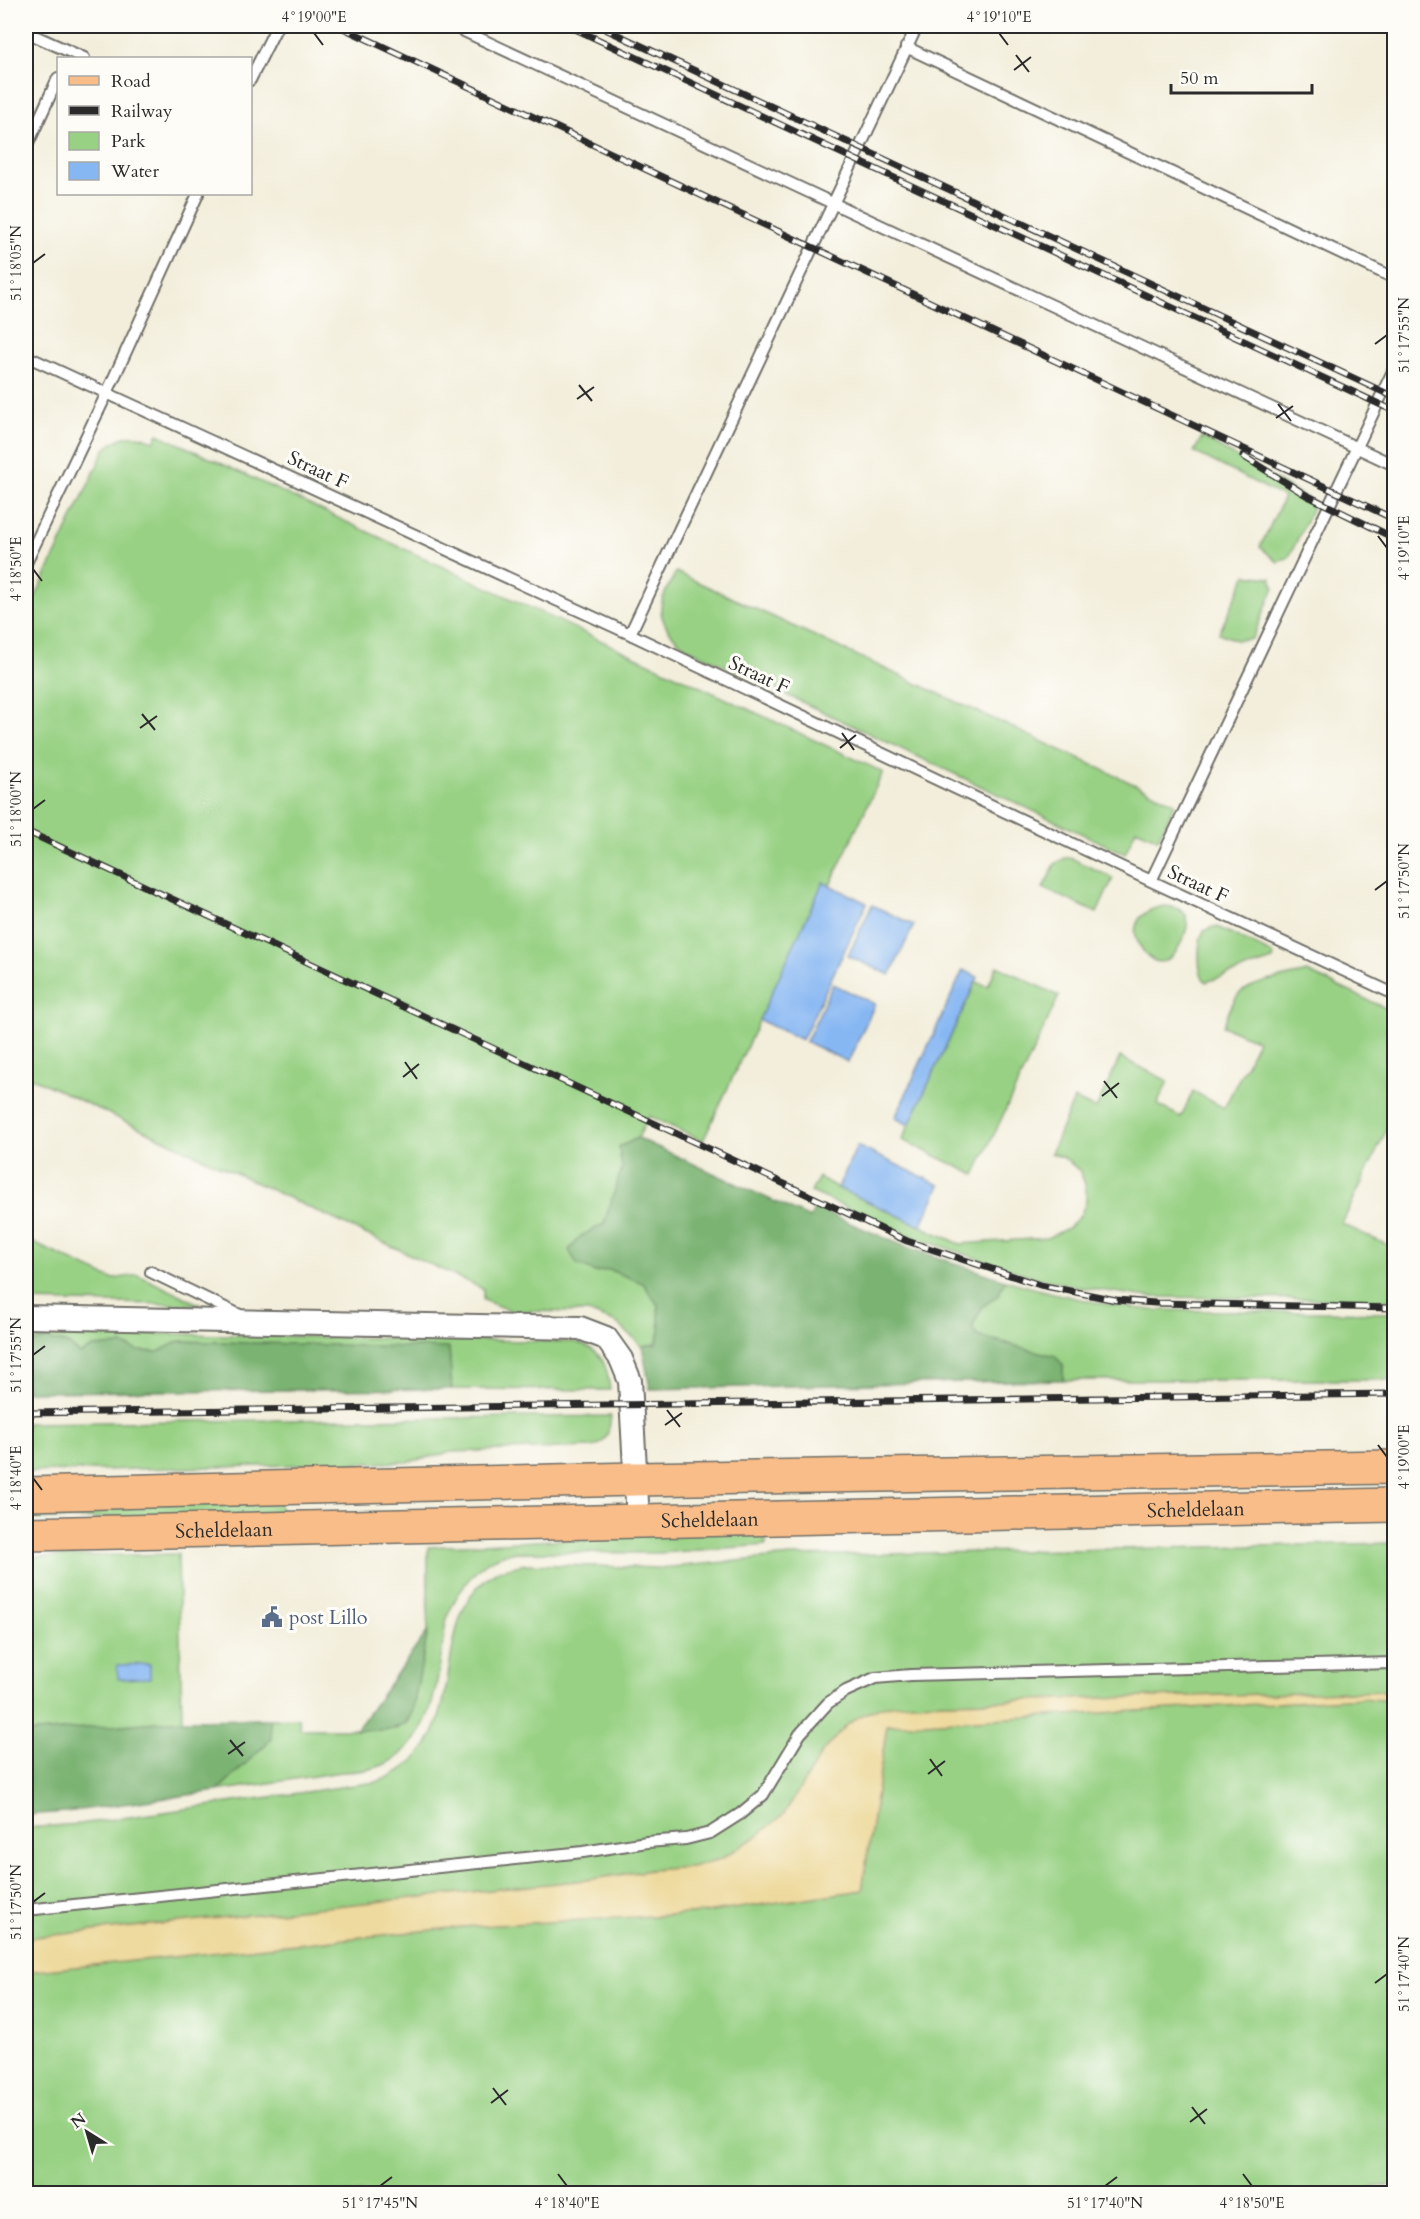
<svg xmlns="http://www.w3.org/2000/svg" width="1420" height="2219" viewBox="0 0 1420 2219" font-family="Cardo,serif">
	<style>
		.green { fill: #98d184; stroke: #627e58; stroke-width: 1.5 }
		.forest { fill: #7ab372; stroke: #526f4e; stroke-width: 1.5 }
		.sand { fill: #eeda9e; stroke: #8c8264; stroke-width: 1.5 }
		.water { fill: #87b7f3; stroke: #59718f; stroke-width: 1.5 }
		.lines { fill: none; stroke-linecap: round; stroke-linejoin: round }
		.service-casing { stroke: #716f69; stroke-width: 14 }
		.minor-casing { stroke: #716f69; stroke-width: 26 }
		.primary-casing { stroke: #716f69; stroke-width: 36 }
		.service { stroke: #fff; stroke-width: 10 }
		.minor { stroke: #fff; stroke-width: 22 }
		.primary { stroke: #f8bd88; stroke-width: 33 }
		.rail-casing { stroke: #2b2b2b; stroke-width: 7 }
		.rail { stroke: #fdfcf7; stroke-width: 4.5; stroke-dasharray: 14; stroke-linecap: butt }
		.ticks { fill: none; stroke: #2b2b2b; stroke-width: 2 }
		.labels { text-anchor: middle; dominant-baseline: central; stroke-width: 6; stroke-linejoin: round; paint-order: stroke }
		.street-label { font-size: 20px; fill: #2b2b2b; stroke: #fdfcf7 }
		.service-label { font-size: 20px; fill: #4e5e75; stroke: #fdfcf7; text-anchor: start }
		.neatline { fill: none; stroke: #2b2b2b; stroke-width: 2 }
		.ticks-label { font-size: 15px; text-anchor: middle; fill: #2b2b2b }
	</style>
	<rect width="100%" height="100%" fill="#fdfcf7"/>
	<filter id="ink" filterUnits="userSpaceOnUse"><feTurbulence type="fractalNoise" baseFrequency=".0167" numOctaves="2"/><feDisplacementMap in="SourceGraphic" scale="12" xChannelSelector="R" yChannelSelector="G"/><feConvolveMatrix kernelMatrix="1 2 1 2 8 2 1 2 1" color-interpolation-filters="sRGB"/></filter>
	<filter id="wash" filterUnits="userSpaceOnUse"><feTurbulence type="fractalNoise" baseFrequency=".008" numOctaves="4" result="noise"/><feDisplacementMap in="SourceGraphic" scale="24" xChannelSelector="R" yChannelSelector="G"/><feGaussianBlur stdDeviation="1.35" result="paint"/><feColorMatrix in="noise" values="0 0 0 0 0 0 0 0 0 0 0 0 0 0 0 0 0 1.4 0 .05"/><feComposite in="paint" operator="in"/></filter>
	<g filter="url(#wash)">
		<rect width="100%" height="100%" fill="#f3eedb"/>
		<!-- green -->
		<path class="green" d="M158 434 883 772 830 885 823 883 703 1141 649 1116 638 1138 619 1147 622 1168 604 1224 581 1236 595 1272 610 1270 643 1283 658 1305 660 1332 656 1344 642 1346 617 1323 588 1312 511 1311 483 1300V1289L26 1075V617L105 449C122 434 133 432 154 441Z
			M1202 437 1315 503 1289 557 1278 562 1260 547 1284 497 1194 452Z
			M676 572 1175 803 1158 839 1136 829 1125 854 689 649C673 639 655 619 663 598 666 589 672 580 676 572Z
			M1246 575 1271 578 1274 588 1252 639 1236 640 1219 633Z
			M1065 858H1071L1113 878 1097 913 1043 888 1055 864Z
			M1165 906C1189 908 1192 920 1182 941 1174 958 1160 972 1144 952 1126 929 1138 910 1165 906Z
			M1213 927H1218L1271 953 1274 956 1273 960 1206 982C1197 974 1197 941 1204 931Z
			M997 966 1059 996 975 1175 902 1140 976 982 988 986Z
			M1307 972 1394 1012V1114L1342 1224 1394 1248V1300L1148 1297 1079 1287 1034 1277 913 1237 811 1192 819 1177 838 1188 960 1244 1047 1238 1068 1228 1080 1216 1086 1202V1187L1080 1171 1064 1158 1051 1153 1074 1099 1096 1109 1120 1057 1168 1081 1157 1105 1181 1117 1193 1091 1224 1108 1258 1041 1223 1026C1228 1016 1231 1001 1240 993 1254 981 1289 977 1307 972Z
			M31 1242 112 1279 138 1275 201 1305 26 1301V1244Z
			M1005 1280C1055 1295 1100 1305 1152 1310L1394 1313V1380H1063V1365L1004 1342 978 1337 972 1328 982 1307 998 1295Z
			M26 1331 575 1342C603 1350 607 1364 610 1390L452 1389 449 1348 179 1341 159 1352 139 1351 123 1345 93 1347 80 1354C57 1334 52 1341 26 1344Z
			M611 1416C609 1430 608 1444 592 1447L451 1452 408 1462 26 1472V1423Z
			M279 1500 281 1514 26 1520V1506Z
			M765 1528 766 1545 661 1553 511 1552C503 1555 493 1558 486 1563 467 1577 453 1599 446 1622 444 1631 444 1641 442 1649 436 1694 429 1744 383 1765 367 1772 350 1771 334 1773 295 1779 256 1785 217 1791L271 1739 270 1719 299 1718 300 1729H396L407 1723 412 1712 428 1631V1547Z
			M1394 1543V1691L912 1703 823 1751 784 1814 756 1837 721 1859 691 1867 651 1870 587 1880 26 1938V1828L80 1824 376 1782C483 1746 419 1621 494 1573 502 1568 515 1567 525 1564L660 1568 792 1556Z
			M178 1554 182 1720 26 1733V1557Z
			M1362 1698 1394 1701V2184L1334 2194 26 2193V1972L460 1927 704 1913 862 1890 887 1725Z"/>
		<!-- forest -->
		<path class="forest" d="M638 1138 810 1218 815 1208 904 1246 1005 1280 998 1295 982 1307 972 1327 977 1336 1055 1356 1063 1365V1380L650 1389 642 1346 656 1344 660 1332 658 1305 643 1283 610 1270 595 1272 577 1264 569 1250 581 1236 604 1224 622 1168 619 1147Z
			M46 1339 68 1344 80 1354 93 1347 123 1345 139 1351 158 1352 179 1341 449 1348 452 1389 26 1392V1344Z
			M428 1631 412 1713C401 1735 378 1729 356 1730Z
			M270 1719 271 1739 217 1791 66 1812 26 1815V1733L182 1720Z"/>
		<!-- sand -->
		<path class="sand" d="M1394 1691V1701L1362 1698 887 1725 862 1890 704 1913 460 1927 26 1972V1938L587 1880 651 1870 691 1867 721 1859 756 1837 784 1814 823 1751 847 1725 860 1716 882 1706 912 1703Z"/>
		<!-- water -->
		<path class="water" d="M823 882 867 903 802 1040 759 1020Z
			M872 905 914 925 890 975 848 956Z
			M963 970 978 977 909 1125 895 1118Z
			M833 984 875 1004 848 1062 806 1042Z
			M857 1146 940 1185 921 1226 838 1188Z
			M150 1664V1678L118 1679 117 1665Z"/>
	</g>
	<g filter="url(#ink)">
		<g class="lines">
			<defs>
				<path id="service" d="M453 26 1394 465
					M26 32 84 58
					M906 47 1394 278
					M250 80 277 26
					M26 148 58 78
					M26 356 630 634 1151 881 1394 994
					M26 563 107 393 198 194
					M630 634 917 26
					M1151 881 1394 369
					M151 1272 242 1316
					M26 1910 583 1852 647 1842 686 1839 710 1833 740 1814 763 1795 800 1734 828 1703 846 1691 875 1678 911 1675 1394 1663"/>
				<path id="minor" d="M26 1317 580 1328 606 1338 621 1359 630 1381 638 1520"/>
				<g id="primary">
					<path d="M26 1494 636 1479 1394 1467"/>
					<path id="s1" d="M26 1534 1394 1505"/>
				</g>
			</defs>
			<!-- service casing -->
			<use href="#service" class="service-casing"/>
			<!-- minor casing -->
			<use href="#minor" class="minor-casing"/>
			<!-- primary casing -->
			<use href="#primary" class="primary-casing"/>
			<!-- service -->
			<use href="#service" class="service"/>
			<!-- minor -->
			<use href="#minor" class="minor"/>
			<!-- primary -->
			<use href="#primary" class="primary"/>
			<defs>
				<path id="rail" d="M339 26 1394 519
					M569 26 1394 411
					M599 26 1394 397
					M1243 456 1306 495 1394 538
					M26 831 907 1241 1040 1285 1116 1300 1155 1303 1394 1308
					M26 1413 1394 1394"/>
			</defs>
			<!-- rail casing -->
			<use href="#rail" class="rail-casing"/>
			<!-- rail -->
			<use href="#rail" class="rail"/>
		</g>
	</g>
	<!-- ticks -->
	<path class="ticks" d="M314 33 323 45M999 33 1008 45M1016 55 1029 72M1014 70 1031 57M33 263 45 254M1375 344 1387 335M579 385 592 401M577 399 594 387M1278 404 1291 421M1276 418 1293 406M1378 536 1387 548M33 569 42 581M142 714 155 730M140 728 157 716M842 733 854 750M840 748 856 735M33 809 45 800M1375 890 1387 881M405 1062 417 1079M403 1077 419 1064M1104 1081 1117 1098M1102 1096 1119 1083M33 1355 45 1346M667 1410 680 1427M665 1425 682 1413M1378 1445 1387 1457M33 1478 42 1490M230 1740 243 1756M228 1754 245 1742M930 1759 942 1776M928 1774 945 1761M33 1902 45 1893M1375 1983 1387 1974M493 2088 506 2105M491 2103 508 2090M1192 2107 1205 2124M1190 2122 1207 2109M558 2174 567 2186M1243 2174 1252 2186M380 2186 392 2177M1105 2186 1117 2177"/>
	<!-- icons -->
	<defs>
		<symbol id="civic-bare" viewBox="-9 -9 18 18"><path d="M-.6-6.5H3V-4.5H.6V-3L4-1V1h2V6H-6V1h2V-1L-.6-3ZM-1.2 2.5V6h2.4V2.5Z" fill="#5c6f8a" stroke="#fdfcf7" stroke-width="2.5" paint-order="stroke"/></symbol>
	</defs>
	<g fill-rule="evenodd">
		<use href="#civic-bare" x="257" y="1602" width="30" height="30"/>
	</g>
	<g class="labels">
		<!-- street labels -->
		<g class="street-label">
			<text transform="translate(318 470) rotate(25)">Straat F</text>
			<text transform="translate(759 675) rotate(25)">Straat F</text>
			<text transform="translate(1198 884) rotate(25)">Straat F</text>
			<text stroke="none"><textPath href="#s1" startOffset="1170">Scheldelaan</textPath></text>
			<text stroke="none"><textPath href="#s1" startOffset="684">Scheldelaan</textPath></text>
			<text stroke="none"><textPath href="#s1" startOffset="198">Scheldelaan</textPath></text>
		</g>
		<!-- service labels -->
		<g class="service-label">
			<text x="289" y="1617">post Lillo</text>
		</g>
	</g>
	<!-- margin -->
	<rect width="1420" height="2219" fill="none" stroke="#fdfcf7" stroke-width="66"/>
	<!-- legend -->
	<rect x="57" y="57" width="195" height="138" fill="#fdfcf7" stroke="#a9a8a5" stroke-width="1.5"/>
	<rect x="69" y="76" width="30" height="9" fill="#f8bd88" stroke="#a9a8a5" stroke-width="1.5"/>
	<text x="111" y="87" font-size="18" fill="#2b2b2b">Road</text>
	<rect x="69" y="106" width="30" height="9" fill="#2b2b2b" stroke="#a9a8a5" stroke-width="1.5"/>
	<text x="111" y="117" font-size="18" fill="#2b2b2b">Railway</text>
	<rect x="69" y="132" width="30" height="18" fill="#98d184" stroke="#a9a8a5" stroke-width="1.5"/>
	<text x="111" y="147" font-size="18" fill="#2b2b2b">Park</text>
	<rect x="69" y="162" width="30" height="18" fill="#87b7f3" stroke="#a9a8a5" stroke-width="1.5"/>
	<text x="111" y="177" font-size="18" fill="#2b2b2b">Water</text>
	<!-- north arrow -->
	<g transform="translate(87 2132) rotate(323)" stroke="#fdfcf7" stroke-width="4.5" paint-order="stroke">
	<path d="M0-4.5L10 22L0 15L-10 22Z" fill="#2b2b2b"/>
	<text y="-9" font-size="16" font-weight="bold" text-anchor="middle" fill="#2b2b2b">N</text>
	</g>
	<!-- scale -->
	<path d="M1171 84v9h141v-9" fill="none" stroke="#2b2b2b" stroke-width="3"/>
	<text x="1180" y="84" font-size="18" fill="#2b2b2b" stroke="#fdfcf7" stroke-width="4.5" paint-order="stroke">50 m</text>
	<rect x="33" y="33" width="1354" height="2153" class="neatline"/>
	<g class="ticks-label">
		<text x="314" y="22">4°19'00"E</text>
		<text x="999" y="22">4°19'10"E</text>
		<text transform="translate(16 263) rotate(-90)" y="5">51°18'05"N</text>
		<text transform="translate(1404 335) rotate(-90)" y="5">51°17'55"N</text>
		<text transform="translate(1404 548) rotate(-90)" y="5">4°19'10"E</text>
		<text transform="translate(16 569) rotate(-90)" y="5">4°18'50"E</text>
		<text transform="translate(16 809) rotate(-90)" y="5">51°18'00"N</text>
		<text transform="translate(1404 881) rotate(-90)" y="5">51°17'50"N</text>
		<text transform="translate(16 1355) rotate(-90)" y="5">51°17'55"N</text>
		<text transform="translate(1404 1457) rotate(-90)" y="5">4°19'00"E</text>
		<text transform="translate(16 1478) rotate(-90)" y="5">4°18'40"E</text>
		<text transform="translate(16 1902) rotate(-90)" y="5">51°17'50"N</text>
		<text transform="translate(1404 1974) rotate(-90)" y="5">51°17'40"N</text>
		<text x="380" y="2208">51°17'45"N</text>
		<text x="567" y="2208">4°18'40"E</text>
		<text x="1105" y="2208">51°17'40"N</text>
		<text x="1252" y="2208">4°18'50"E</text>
	</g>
</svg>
